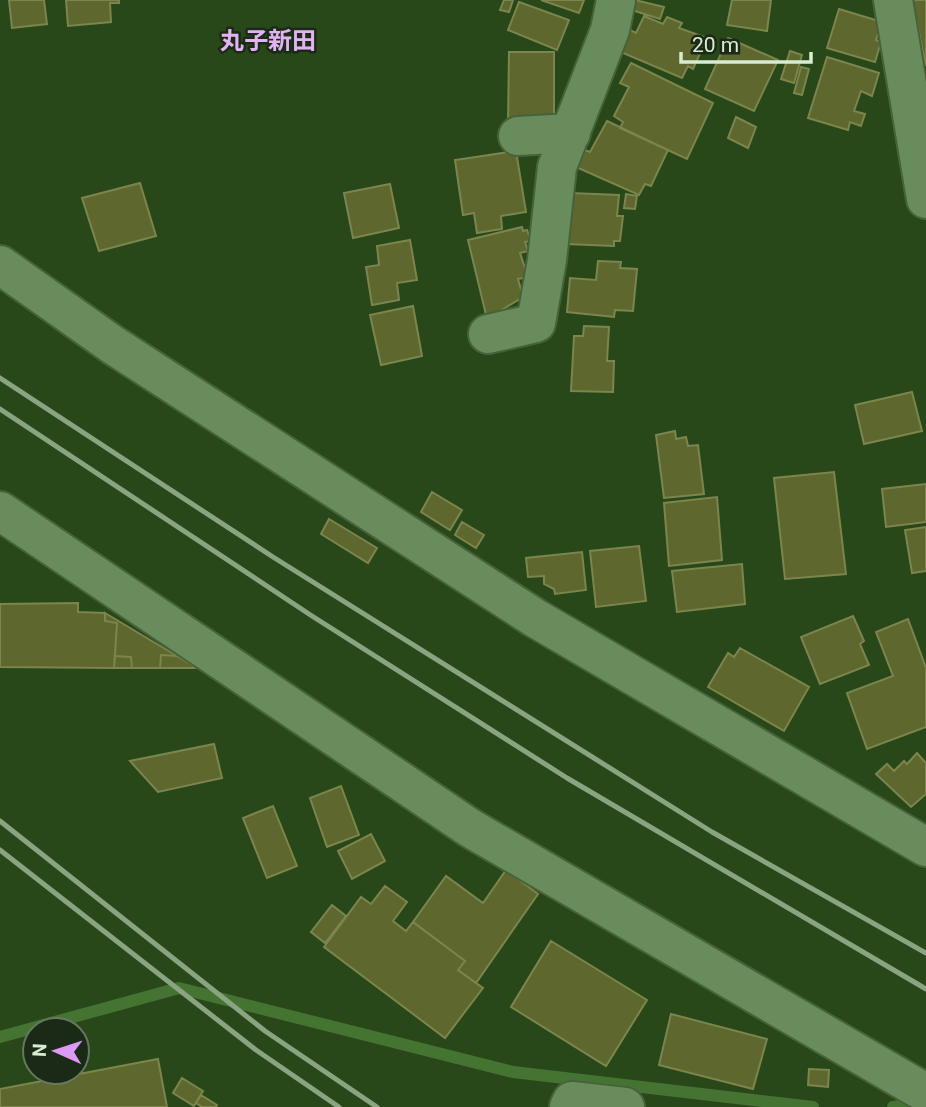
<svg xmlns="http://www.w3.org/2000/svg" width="926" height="1107" viewBox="0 0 926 1107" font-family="Roboto,'Noto Sans JP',sans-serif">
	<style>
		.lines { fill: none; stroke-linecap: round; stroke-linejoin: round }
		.stream { stroke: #457332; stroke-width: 12 }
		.building { fill: #5d672e; stroke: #7b854c; stroke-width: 2 }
		.minor-casing { stroke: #47623b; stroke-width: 42 }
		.minor { stroke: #698c5c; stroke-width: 38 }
		.rail { stroke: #8aa380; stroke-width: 5 }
		.labels { text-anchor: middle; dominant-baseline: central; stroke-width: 5; stroke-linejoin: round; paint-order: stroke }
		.quarter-label { font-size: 24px; font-weight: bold; fill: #e2b3f2; stroke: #1b2a16 }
	</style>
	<rect width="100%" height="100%" fill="#28481a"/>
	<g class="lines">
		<!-- stream -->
		<path class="stream" d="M0 1037 179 988 513 1072 813 1107
			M893 1107 924 1103"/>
	</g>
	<!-- building -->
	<path class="building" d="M9 0H44L47 24 12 28Z
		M66 0H119V3H110L111 22 68 26Z
		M504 0H513L509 12 500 10Z
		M541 0H584L579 13Z
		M635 0 664 7 660 19 632 10Z
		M732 0H771L767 31 727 25Z
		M912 0H926V66Z
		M519 2 569 20 557 50 508 30Z
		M839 9 882 22 876 40 881 42 875 62 827 48Z
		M644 16 663 24 667 17 682 23 679 28 707 38 693 69 688 66 682 78 616 50 626 28 636 33Z
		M728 38 778 60 754 111 705 89Z
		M790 51 802 55 794 83 781 79Z
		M509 52H554V123H508Z
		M827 57 879 73 872 96 861 91 854 111 865 114 861 126 850 122 848 130 808 118Z
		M631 63 713 103 687 159 620 128 623 122 614 116 629 87 620 83Z
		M801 67 809 69 802 95 794 93Z
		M736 117 756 127 748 148 728 138Z
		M607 121 668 150 651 186 645 184 639 195 576 167 585 150 590 152Z
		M516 151 526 212 501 216 502 229 477 233 474 213 463 215 455 160Z
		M140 183 156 236 99 251 82 198Z
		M390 184 399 228 353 238 344 193Z
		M570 193 619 195 617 216H623L620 241H614V246L566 244Z
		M626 194 637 196 635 209 624 208Z
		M522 227 523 231 527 230 531 241 525 242 528 251 520 253 528 277 518 279 523 297 487 319 468 240Z
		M410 240 417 280 397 283 399 300 372 305 366 267 379 265 377 246Z
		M598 261 621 262 620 268 637 269 633 311 615 310 614 317 567 312 570 278 596 280Z
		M413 306 422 356 381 365 370 315Z
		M584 326 609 327 607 361H614L613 392 571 391 574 336H583Z
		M912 392 922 431 864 444 855 405Z
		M675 431 676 439 686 437 688 446 698 445 704 494 664 498 656 435Z
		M834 472 846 574 785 579 774 478Z
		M926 484V522L886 527 882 489Z
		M432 492 462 510 450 530 421 512Z
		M717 497 722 560 669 566 664 503Z
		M329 519 377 548 368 563 321 534Z
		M462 522 484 535 476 548 455 535Z
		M926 527V571L912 573 905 530Z
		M639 546 646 601 596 607 590 551Z
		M582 552 586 590 555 594 554 589 544 584V576L528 577 526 558Z
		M742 564 745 604 677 612 672 571Z
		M78 603V612L105 613V621L117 623 114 668 0 667V604Z
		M105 613 177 656 161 655 160 668H132L131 657 115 656 117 623 105 621Z
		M853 616 864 641 860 644 869 665 820 684 801 637Z
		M908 619 926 668V727L867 749 847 693 893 676 876 632Z
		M740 648 809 687 784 731 708 687 728 653 734 657Z
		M161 655 177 656 197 668H160Z
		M115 656 131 657 132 668H114Z
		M214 744 222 778 158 792 130 761Z
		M917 753 926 763V794L911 807 876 774 887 764 894 771 904 761 907 764Z
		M341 786 359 835 327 847 310 798Z
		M273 806 297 866 267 878 243 818Z
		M371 834 385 861 352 879 338 851Z
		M506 870 538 894 476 983 458 970 465 961 413 922 446 876 483 903Z
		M385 886 407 902 393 921 406 931 413 922 465 961 458 970 483 988 445 1038 324 947 361 897 371 904Z
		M332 905 346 916 325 943 311 932Z
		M551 941 647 1000 606 1066 511 1007Z
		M671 1014 767 1039 753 1089 659 1065Z
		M158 1059 167 1107H0V1089Z
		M809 1069 829 1070 828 1087 808 1085Z
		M182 1078 203 1091 194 1106 173 1093Z
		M201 1095 217 1105 216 1107H202L196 1103Z"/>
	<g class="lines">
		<defs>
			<path id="minor" d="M893 0 926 199
				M518 136 571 133
				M0 265 113 345 535 618 926 847
				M488 334 536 323 547 260 557 167 610 30 616 0
				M0 511 470 828 926 1093
				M569 1107 572 1101 625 1107"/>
		</defs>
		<!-- minor casing -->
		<use href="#minor" class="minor-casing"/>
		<!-- minor -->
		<use href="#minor" class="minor"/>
		<!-- rail -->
		<path class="rail" d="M0 378 273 557 712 832 926 953
			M0 409 312 616 567 778 926 989
			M0 821 265 1031 377 1107
			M0 850 256 1050 339 1107"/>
	</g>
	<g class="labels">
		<!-- quarter labels -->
		<g class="quarter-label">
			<text x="268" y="41">丸子新田</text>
		</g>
	</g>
	<!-- north arrow -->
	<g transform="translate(56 1051) rotate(273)"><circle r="33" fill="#1b2a16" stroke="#677861" stroke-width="2"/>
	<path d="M0-5L12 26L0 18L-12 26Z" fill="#dd99f4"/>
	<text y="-10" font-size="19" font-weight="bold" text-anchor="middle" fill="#d9ecd2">N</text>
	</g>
	<!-- scale -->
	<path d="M681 52v10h130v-10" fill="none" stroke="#d9ecd2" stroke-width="3.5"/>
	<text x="692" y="52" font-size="21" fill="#d9ecd2" stroke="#1b2a16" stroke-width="5" paint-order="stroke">20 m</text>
</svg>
